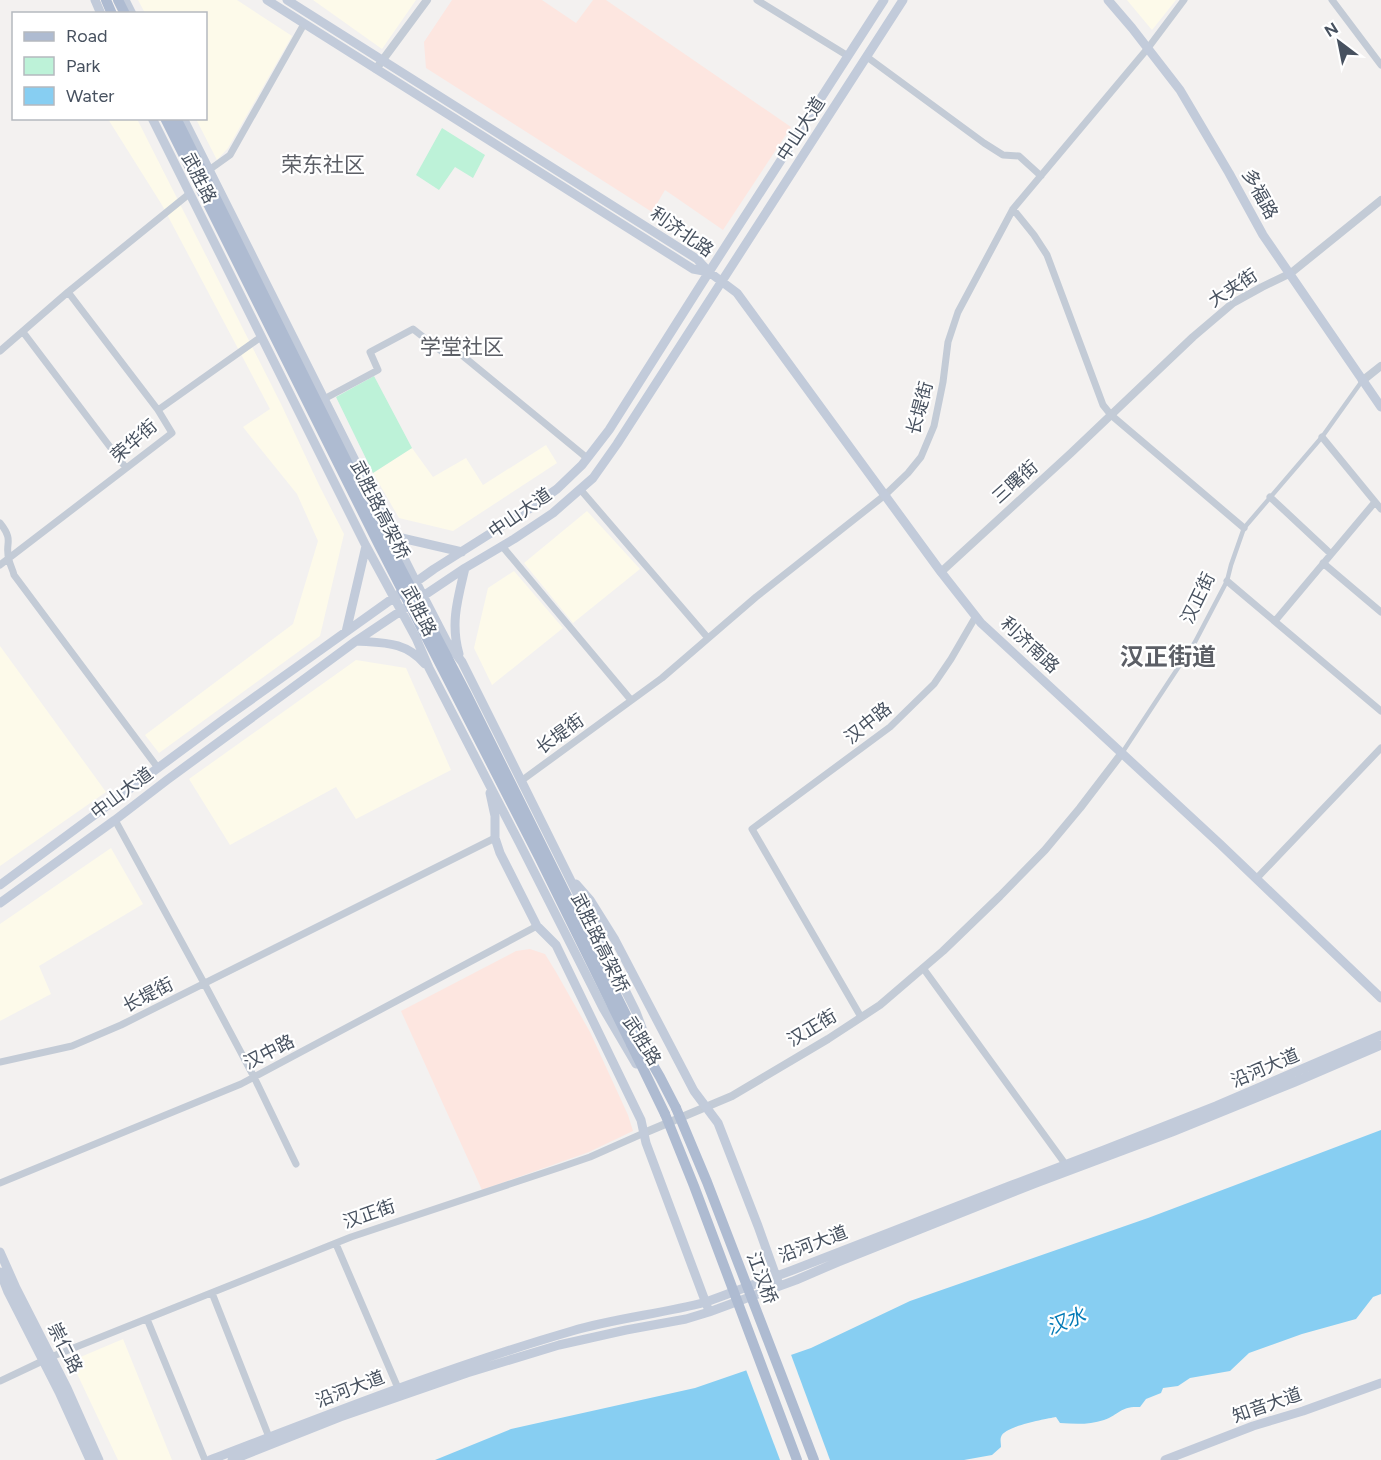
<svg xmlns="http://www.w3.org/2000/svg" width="1381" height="1460" viewBox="0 0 1381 1460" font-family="Figtree,'Noto Sans SC',sans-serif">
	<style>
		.commercial { fill: #fdfaea }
		.medical { fill: #fde6e0 }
		.green { fill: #bdf2d8 }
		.water { fill: #87cef2 }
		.pier { fill: #f3f1f0 }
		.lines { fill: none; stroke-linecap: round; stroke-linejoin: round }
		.pedestrian { stroke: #c3cbd6; stroke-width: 4.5 }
		.minor { stroke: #c3cbd6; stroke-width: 7 }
		.tertiary { stroke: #c3cbd6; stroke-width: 8 }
		.secondary { stroke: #c2cbda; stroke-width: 9 }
		.primary { stroke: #aebbd1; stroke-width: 10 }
		.primary-bridge { stroke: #aebbd1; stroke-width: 10 }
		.labels { text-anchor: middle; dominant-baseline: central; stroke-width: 4.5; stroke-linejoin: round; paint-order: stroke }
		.street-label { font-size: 18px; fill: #47515f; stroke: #fff }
		.water-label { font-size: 20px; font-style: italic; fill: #037ab6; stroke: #fff }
		.quarter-label { font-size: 21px; fill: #5c5f66; stroke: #fff }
		.district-label { font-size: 24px; font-weight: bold; fill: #5c5f66; stroke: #fff }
	</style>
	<rect width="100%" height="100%" fill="#f3f1f0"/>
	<!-- commercial -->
	<path class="commercial" d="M138 0H237L292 36 228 148 217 160 196 119 206 118V14L145 13Z
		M313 0H416L382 49Z
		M1127 0H1176L1152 30Z
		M108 119H137L281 404 319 485 344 534 320 636 159 753 145 735 293 624 318 541 297 494 243 427 270 409 162 205Z
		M546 445 557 463 453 531 399 518 373 473 412 448 433 477 466 458 483 485Z
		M587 511 640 569 573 623 524 563Z
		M514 571 563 628 492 685 474 648 488 588Z
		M0 646 106 792 0 866Z
		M356 660 406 668 451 770 356 819 336 787 230 845 189 779Z
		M111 848 143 904 39 966 51 994 0 1021V924Z
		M123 1339 172 1460H118L71 1361Z"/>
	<!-- medical -->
	<path class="medical" d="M452 0H542L576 23 593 0H606L791 127 723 230 665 190 652 212 426 68 424 42Z
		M530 949 545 954 556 972 590 1032 628 1115 633 1131 589 1152 482 1190 401 1011 516 951Z"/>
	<!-- green -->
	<path class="green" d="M442 128 485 155 473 178 455 167 439 190 416 175Z
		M374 376 412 448 373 473 336 397Z"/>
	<!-- water -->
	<path class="water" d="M1381 1130V1294L1373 1297 1356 1319 1302 1334 1249 1353 1230 1371 1190 1378 1178 1386 1163 1388 1161 1393 1146 1399 1140 1407C1120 1406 1120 1414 1104 1420 1089 1425 1075 1424 1060 1423L1056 1417C1046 1419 1004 1426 1001 1437 1000 1440 1001 1443 1001 1447L992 1455 964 1460H435L511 1429 695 1388 811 1348 910 1301 1148 1218Z"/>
	<!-- pier -->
	<path class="pier" d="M790 1352 830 1460H780L745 1367Z"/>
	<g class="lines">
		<!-- pedestrian -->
		<path class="pedestrian" d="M1122 753 1195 642 1227 581 1231 565 1244 528 1322 437 1362 381"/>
		<!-- minor -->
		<path class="minor" d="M757 0 848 56
			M1332 0 1381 65
			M867 57 984 143 1003 155 1019 156 1041 176
			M209 170 230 155 304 24
			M1013 209 1034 235 1047 255 1103 405 1111 415 1244 528
			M68 292 158 410
			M23 332 126 468
			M0 351 68 292 189 194
			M324 399 378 370 370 352 413 329 445 354 452 347 587 458
			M1322 437 1381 509
			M580 489 708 638
			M1270 497 1331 554
			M0 523C15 542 4 542 9 560 10 565 13 570 14 575L158 768
			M502 546 631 700
			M1323 563 1381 612
			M0 565 172 433 158 410 261 337
			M1227 581 1381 711
			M1275 621 1375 502
			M521 781 662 678 756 597 885 495 908 473 921 457 934 426 943 382 948 342 958 312 1013 209 1148 48 1184 0
			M115 820 204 983 254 1077 296 1164
			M1256 879 1381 748
			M923 968 1066 1165
			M861 1017 752 829 890 727 934 684 951 659 976 616
			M0 1062 72 1046 121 1025 495 838
			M0 1183 241 1084 537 926
			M336 1244 398 1388
			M212 1293 269 1437
			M147 1319 205 1460
			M0 1381 51 1357 351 1237 561 1167 590 1157 644 1133"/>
		<!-- tertiary -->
		<path class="tertiary" d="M376 69 427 0
			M1362 381 1381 366
			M941 572 1071 453 1193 337 1233 303 1262 287 1291 273 1381 200
			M644 1133 732 1096 828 1039 880 1005 943 951 1000 896 1045 850 1080 808 1122 753"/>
		<!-- secondary -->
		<path class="secondary" d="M95 0 101 14
			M125 0 132 14
			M267 0 693 269 709 272
			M287 0 697 259 709 272 737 293 941 572 981 623 1220 844 1381 998
			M1108 0 1132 28 1180 90 1229 173 1263 235 1381 407
			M152 118 366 546 416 638 429 668 519 842 603 1008 636 1064
			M183 118 416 582 447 642 462 662 500 738 636 1012 654 1060
			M393 536 462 552
			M346 632 366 546
			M356 641C384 643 405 641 425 664
			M459 654C450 623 458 598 465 568
			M490 793 495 816V838L500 853 537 926 556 945 641 1120 646 1143 707 1306
			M576 884 590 900 615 940 694 1091 718 1123 758 1226 778 1282
			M0 885 224 719 434 569 529 509 557 489 582 465 609 430 709 272 884 0
			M0 903 115 820 167 780 356 641 465 568 514 539 553 513 593 478 617 444 903 0
			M0 1252 16 1288 67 1388 99 1460
			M0 1272 8 1292 59 1392 90 1460
			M210 1460C330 1414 448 1367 572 1331 616 1318 661 1314 706 1302L793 1270 1012 1185 1104 1150 1216 1106 1381 1035
			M232 1460 340 1417 467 1373 559 1345 626 1330 686 1319 709 1312 796 1280 838 1262 1036 1183 1172 1132 1295 1082 1381 1045
			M1165 1460 1253 1426 1303 1411 1381 1383"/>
		<!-- primary -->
		<path class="primary" d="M106 0 112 14
			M118 0 125 14
			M638 1039 660 1077 676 1108
			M631 1044 665 1114"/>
		<!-- primary-bridge -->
		<path class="primary-bridge" d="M165 118 379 545 539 857 631 1044
			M176 118 311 390 387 542 466 693 638 1039
			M676 1108 707 1182 814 1460
			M665 1114 694 1186 797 1460"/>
	</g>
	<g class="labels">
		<!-- street labels -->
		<g class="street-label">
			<text transform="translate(801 129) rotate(-57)">中山大道</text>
			<text transform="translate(199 178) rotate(63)">武胜路</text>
			<text transform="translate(1260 194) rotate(61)">多福路</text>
			<text transform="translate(682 232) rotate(35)">利济北路</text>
			<text transform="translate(1233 288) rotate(-33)">大夹街</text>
			<text transform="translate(920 408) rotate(-75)">长堤街</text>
			<text transform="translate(134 441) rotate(-41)">荣华街</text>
			<text transform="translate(1015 482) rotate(-42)">三曙街</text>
			<text transform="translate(380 510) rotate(63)">武胜路高架桥</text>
			<text transform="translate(520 513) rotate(-35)">中山大道</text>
			<text transform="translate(1198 598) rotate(-64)">汉正街</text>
			<text transform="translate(419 611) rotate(63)">武胜路</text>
			<text transform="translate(1030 645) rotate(43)">利济南路</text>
			<text transform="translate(868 723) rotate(-39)">汉中路</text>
			<text transform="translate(560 734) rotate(-36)">长堤街</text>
			<text transform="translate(122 793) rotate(-37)">中山大道</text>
			<text transform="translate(600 943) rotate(64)">武胜路高架桥</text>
			<text transform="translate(148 995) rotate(-27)">长堤街</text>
			<text transform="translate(812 1028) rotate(-31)">汉正街</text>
			<text transform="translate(642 1041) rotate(58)">武胜路</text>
			<text transform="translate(269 1052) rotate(-27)">汉中路</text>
			<text transform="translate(1265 1068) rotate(-23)">沿河大道</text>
			<text transform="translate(369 1214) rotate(-19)">汉正街</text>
			<text transform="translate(813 1244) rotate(-21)">沿河大道</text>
			<text transform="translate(762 1278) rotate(69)">江汉桥</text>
			<text transform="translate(65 1348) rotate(63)">崇仁路</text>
			<text transform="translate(350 1389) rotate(-21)">沿河大道</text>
			<text transform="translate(1267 1405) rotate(-19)">知音大道</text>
		</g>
		<!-- water labels -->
		<g class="water-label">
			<text transform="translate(1066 1321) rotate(-21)">汉水</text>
		</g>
		<!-- quarter labels -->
		<g class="quarter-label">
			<text x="323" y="164">荣东社区</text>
			<text x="462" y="346">学堂社区</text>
		</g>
		<!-- district labels -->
		<g class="district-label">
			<text x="1168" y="656">汉正街道</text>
		</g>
	</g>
	<!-- legend -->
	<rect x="12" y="12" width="195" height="108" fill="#ffffff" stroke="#b5b9bf" stroke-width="1.5"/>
	<rect x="24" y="32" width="30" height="9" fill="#aebbd1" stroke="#b5b9bf" stroke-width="1.5"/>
	<text x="66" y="42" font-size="18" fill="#47515f">Road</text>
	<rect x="24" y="57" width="30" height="18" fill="#bdf2d8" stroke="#b5b9bf" stroke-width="1.5"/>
	<text x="66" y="72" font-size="18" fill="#47515f">Park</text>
	<rect x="24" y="87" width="30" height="18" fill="#87cef2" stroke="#b5b9bf" stroke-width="1.5"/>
	<text x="66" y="102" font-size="18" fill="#47515f">Water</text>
	<!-- north arrow -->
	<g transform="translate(1339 42) rotate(328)" stroke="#ffffff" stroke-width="4.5" paint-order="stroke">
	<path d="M0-4.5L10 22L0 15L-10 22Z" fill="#47515f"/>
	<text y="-9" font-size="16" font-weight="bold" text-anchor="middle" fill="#47515f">N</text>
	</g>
</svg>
